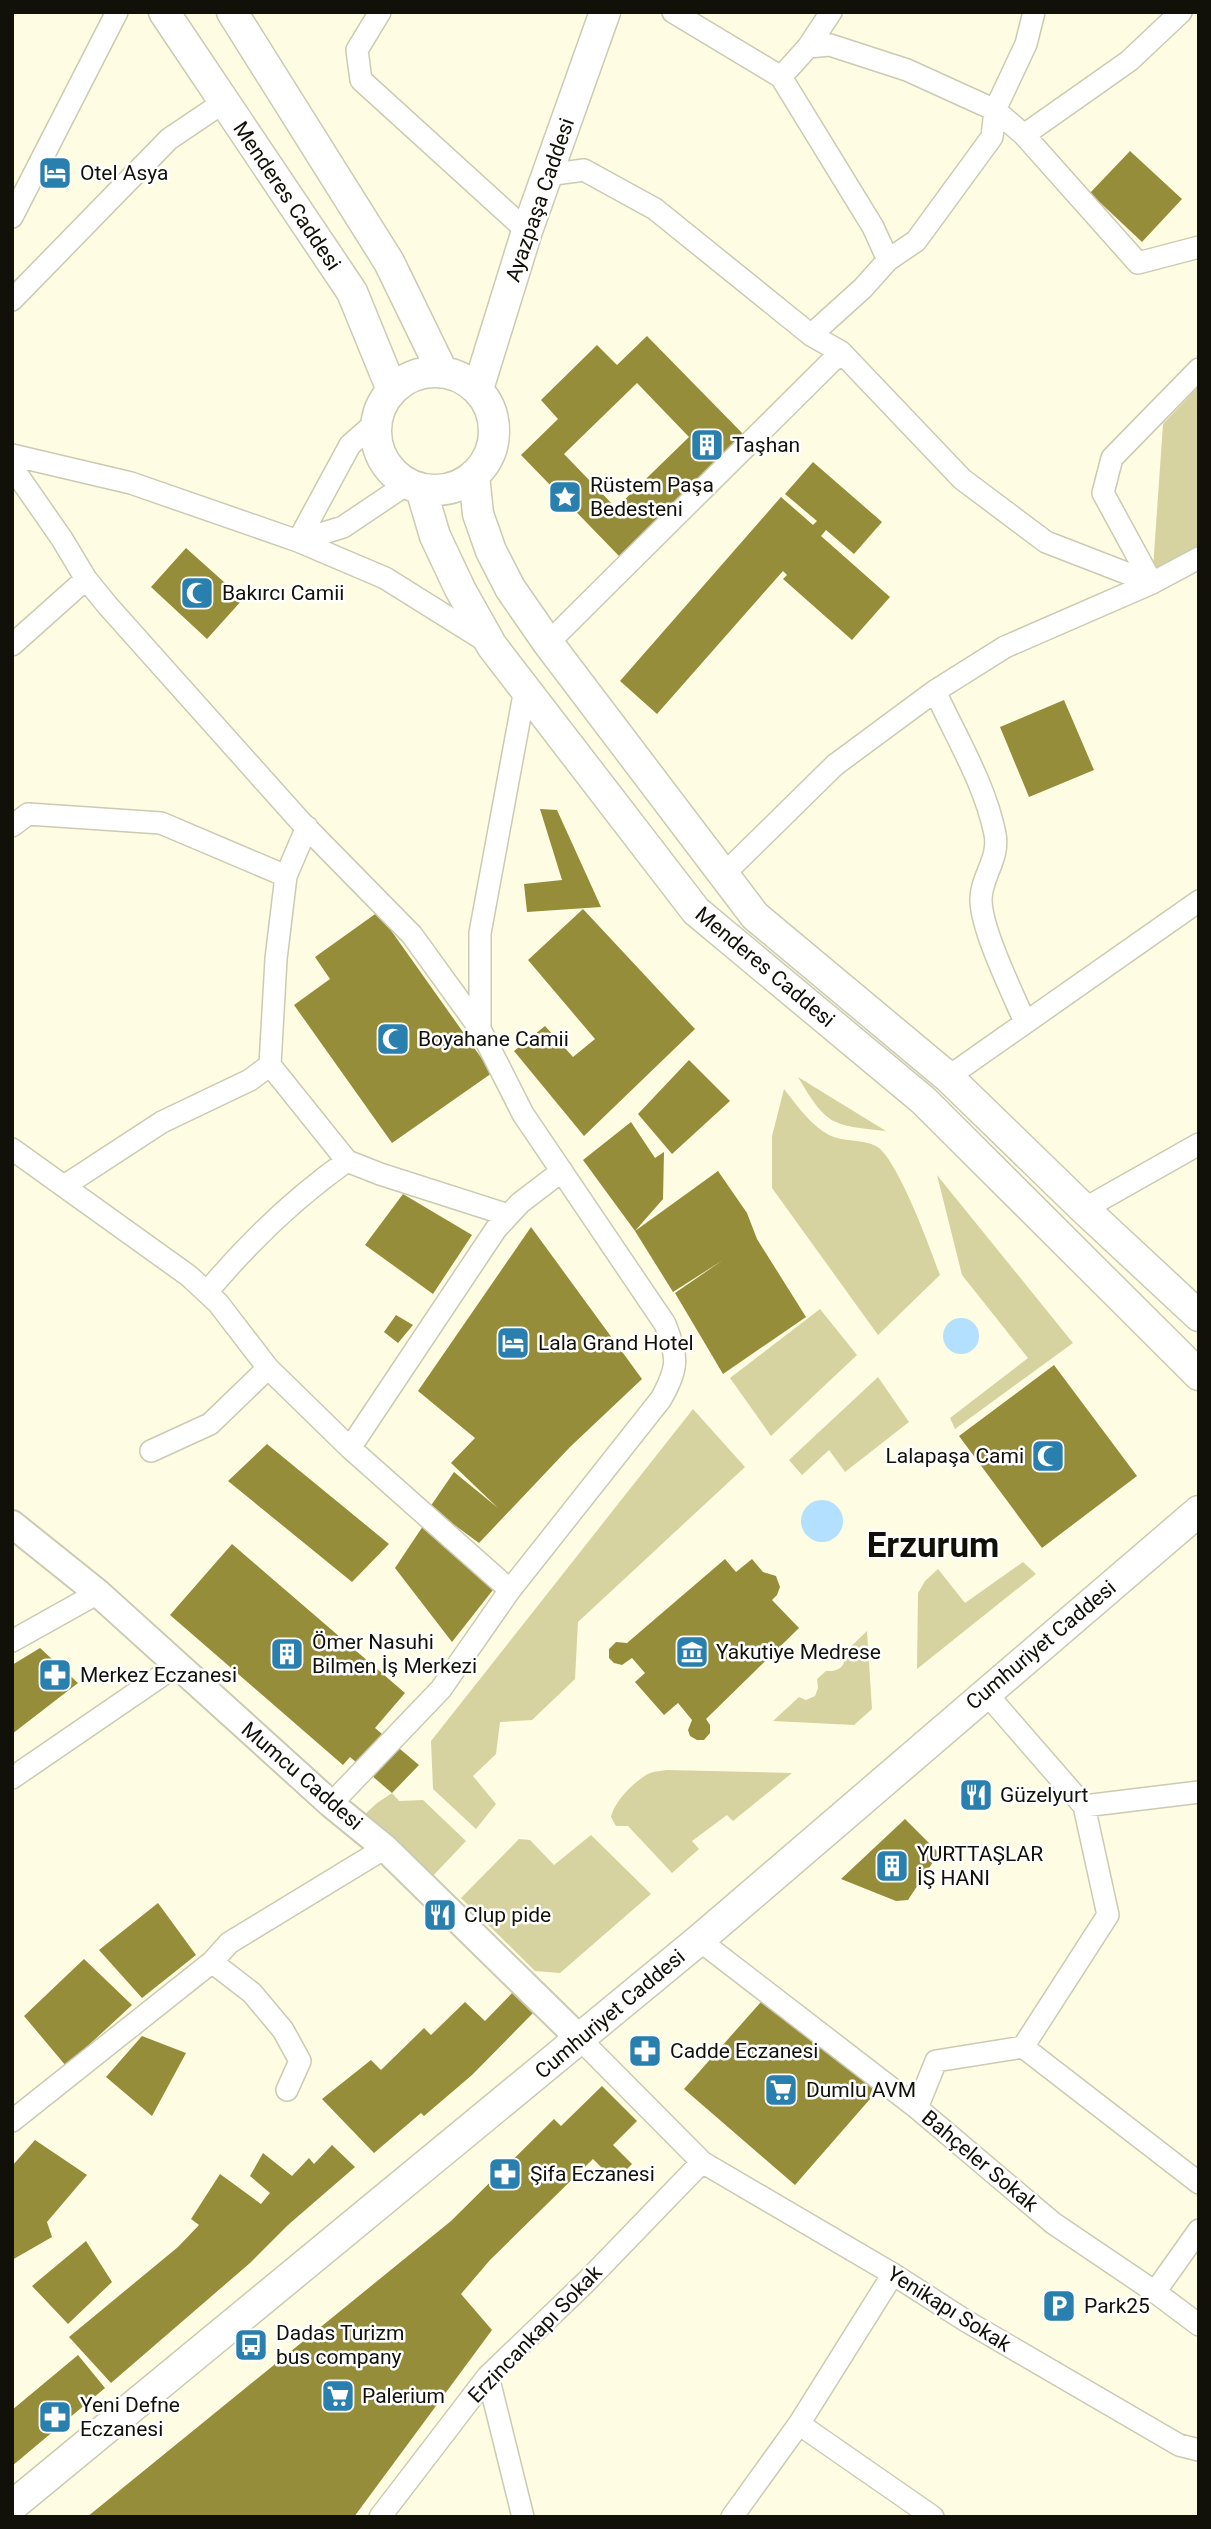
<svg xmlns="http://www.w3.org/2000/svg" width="1211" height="2529" viewBox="0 0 1211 2529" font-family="Roboto,sans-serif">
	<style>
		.green { fill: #d6d3a0 }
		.water { fill: #b2e0fe }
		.building { fill: #958d3a; fill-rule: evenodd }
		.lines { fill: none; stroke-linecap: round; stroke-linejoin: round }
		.minor-casing { stroke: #cbcab2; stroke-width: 24 }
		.tertiary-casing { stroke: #cbcab2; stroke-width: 30 }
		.secondary-casing { stroke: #cbcab2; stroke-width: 33 }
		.minor { stroke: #fff; stroke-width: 21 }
		.tertiary { stroke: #fff; stroke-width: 26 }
		.secondary { stroke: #fff; stroke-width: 30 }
		.labels { text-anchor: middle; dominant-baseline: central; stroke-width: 5; stroke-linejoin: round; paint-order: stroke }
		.poi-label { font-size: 21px; fill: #121109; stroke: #fff; text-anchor: start }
		.street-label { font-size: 21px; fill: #121109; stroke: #fff }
		.town-label { font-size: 35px; font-weight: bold; fill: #121109; stroke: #fff }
	</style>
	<rect width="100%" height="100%" fill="#fefde4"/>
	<!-- green -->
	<path class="green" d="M1199 386V558L1152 583 1163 424Z
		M798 1077 886 1131C831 1125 827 1126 798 1077Z
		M784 1089C797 1105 810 1125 829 1135 843 1142 862 1139 876 1146 897 1157 931 1250 940 1275L878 1335 772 1188V1136Z
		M937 1175 1073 1343 955 1429 950 1418 1028 1358 962 1275Z
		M820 1309 857 1355 771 1436 730 1378Z
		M878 1377 909 1422 845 1472 829 1450 802 1475 789 1460Z
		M693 1409 745 1467 578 1622 575 1679 532 1720 500 1722 496 1754 473 1776 496 1804 476 1829 433 1789 431 1741Z
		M1023 1562 1036 1574 917 1669 918 1593 925 1581 938 1569 965 1603Z
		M867 1631 872 1709 854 1725 773 1721 799 1697 806 1700 815 1696 818 1688 817 1679 826 1671C838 1672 847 1667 844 1653Z
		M667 1770 792 1773 733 1821 727 1815 692 1841 699 1849 672 1873 628 1826H616L611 1817C614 1802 635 1780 650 1773 655 1771 662 1771 667 1770Z
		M392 1793 399 1801 423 1800 466 1841 430 1879 363 1816 377 1803Z
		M591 1835 651 1894 560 1973 535 1971 461 1898 519 1839 530 1840 554 1865Z"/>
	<!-- water -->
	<path class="water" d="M943 1336a18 18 0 1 1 36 0a18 18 0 1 1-36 0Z
		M801 1521a21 21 0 1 1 42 0a21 21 0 1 1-42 0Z"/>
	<!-- building -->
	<path class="building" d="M1130 151 1182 199 1142 242 1090 193Z
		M647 336 744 435 619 556 521 455 558 419 541 400 597 345 617 365ZM637 383 689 437 616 508 564 454Z
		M813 462 882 522 854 554 826 530 821 536 890 597 852 640 783 579 787 575 783 571 657 714 620 681 781 497 813 525 817 521 785 494Z
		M186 548 243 599 207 639 151 587Z
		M1064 700 1094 770 1029 797 1000 727Z
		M540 809 557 810 601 907 527 912 524 884 562 880Z
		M583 909 695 1029 584 1136 514 1051 545 1026 573 1057 595 1039 528 960Z
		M378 912 492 1073 392 1143 294 1005 330 979 315 957Z
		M689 1060 730 1101 672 1154 638 1114Z
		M631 1122 655 1158 664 1152 663 1199 635 1231 718 1171 747 1213 757 1239 806 1317 723 1374 675 1293 723 1260 673 1292 635 1231 583 1160Z
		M403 1194 472 1235 433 1294 365 1245Z
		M531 1227 642 1379 570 1447 479 1543 430 1507 454 1472 498 1508 451 1463 475 1438 418 1391Z
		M396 1315 413 1325 398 1343 384 1332Z
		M1054 1365 1137 1476 1042 1548 959 1436Z
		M267 1444 389 1544 352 1582 228 1481Z
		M423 1526 496 1586 452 1642 395 1568Z
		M232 1544 405 1693 375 1728 419 1765 392 1793 350 1757 343 1765 170 1615Z
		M725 1559 736 1572 752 1559 763 1572 776 1576 780 1587 777 1595 772 1600 799 1628 706 1719 710 1725V1733L704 1740H697L690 1736 688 1730 692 1720 678 1703 664 1715 635 1682 645 1673 632 1658 622 1665 614 1663 609 1658V1649L616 1642 627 1643Z
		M40 1648 78 1683 12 1734V1665Z
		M905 1819 939 1853 908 1900 896 1901 841 1879Z
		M158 1903 196 1955 142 1998 99 1950Z
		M84 1959 132 2005 66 2066 24 2016Z
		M514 1991 535 2011 472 2075 424 2116 421 2113 374 2153 322 2099 371 2060 381 2070 424 2028 431 2035 465 2002 485 2021Z
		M767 1995 877 2091 795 2185 684 2089Z
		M142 2036 186 2053 152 2116 106 2077Z
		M602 2086 637 2121 613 2145 632 2164 615 2181 593 2159 490 2260 461 2294 492 2330 354 2517H87L451 2221 554 2119 561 2126Z
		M35 2140 87 2175 47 2222 52 2237 12 2260V2166Z
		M332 2145 355 2167 288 2225 250 2263 111 2383 69 2337 178 2247 199 2225 191 2219 220 2174 261 2204 270 2193 250 2176 263 2153 292 2176 309 2158 314 2164Z
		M86 2241 112 2282 68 2324 32 2286Z
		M78 2355 105 2388 12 2466V2410Z"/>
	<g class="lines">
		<defs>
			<path id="minor" d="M380 12 357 50 361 80 527 231
				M673 12 781 77 873 227 888 260
				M1181 12 1129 61 1024 135 1138 263 1199 247
				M808 47 831 12
				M781 77 808 47 830 45 907 70 995 110 1024 135
				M547 175 584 170 655 209 811 335 841 352 962 479 1046 542 1152 583 1199 558
				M12 217 117 12
				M12 300 169 139 224 102
				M811 335 863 288 888 260 916 241 992 137 995 110 1026 44 1034 12
				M12 455 131 483 298 541 385 578 489 643
				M12 467 62 539 86 579 108 606 301 822 412 935 480 1029 523 1114 665 1324C678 1358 679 1366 661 1399L510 1590 441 1689 331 1804
				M298 541 350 445 376 422
				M298 541 343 527 407 484
				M548 643 841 352
				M12 645 86 579
				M935 691C956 737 985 784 995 834 1000 859 980 878 981 901 982 931 1012 992 1025 1022
				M12 826 28 814 161 823 286 876 307 827
				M723 875 835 765 935 691 1005 647 1152 583 1103 493 1112 458 1199 369
				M480 1029V933L525 689
				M270 1065 347 1161 380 1174 508 1215
				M948 1077 1199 901
				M12 1149 189 1276 218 1303 268 1368 350 1448 510 1590
				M64 1186 162 1122 250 1080 270 1065 276 959 286 876
				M1084 1209 1199 1144
				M207 1292C249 1242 293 1199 347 1161
				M350 1448 496 1229 520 1203 562 1171
				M151 1451 210 1424 268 1368
				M12 1641 98 1593
				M985 1692 1084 1806 1108 1915 1023 2047
				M12 1778 177 1665
				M1084 1806 1199 1792
				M699 1940 917 2108 1053 2223 1155 2292 1199 2325
				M212 1962 252 1993 283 2030 300 2061 287 2090
				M580 2039 702 2162 893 2274 966 2321 1179 2445 1199 2450
				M917 2108 936 2061 1023 2047 1199 2183
				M12 2121 212 1962 229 1943 385 1848
				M1155 2292 1199 2230
				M488 2376 523 2517
				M799 2424 933 2517
				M380 2517 488 2376 585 2283 702 2162
				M732 2517 799 2424 893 2274"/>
			<path id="tertiary" d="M12 1524 98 1593 331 1804 385 1848 580 2039"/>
			<path id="secondary" d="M164 12 352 292 392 390
				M232 12 389 262 442 371
				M376 431a59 59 0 1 1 118 0a59 59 0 1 1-118 0Z
				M478 389 527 231 605 12
				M474 475 478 514 491 551 510 588 548 643 755 916 948 1077 1084 1209 1199 1316
				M421 489 435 536 460 589 492 646 696 911 923 1100 1199 1375
				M12 2506 699 1940 1199 1511"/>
		</defs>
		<!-- minor casing -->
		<use href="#minor" class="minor-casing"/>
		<!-- tertiary casing -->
		<use href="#tertiary" class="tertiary-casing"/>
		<!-- secondary casing -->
		<use href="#secondary" class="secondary-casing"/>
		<!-- minor -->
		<use href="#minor" class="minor"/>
		<!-- tertiary -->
		<use href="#tertiary" class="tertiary"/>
		<!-- secondary -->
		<use href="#secondary" class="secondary"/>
	</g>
	<!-- icons -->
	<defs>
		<symbol id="hotel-square" viewBox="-11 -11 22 22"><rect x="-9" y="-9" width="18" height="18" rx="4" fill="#297fae" stroke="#fff"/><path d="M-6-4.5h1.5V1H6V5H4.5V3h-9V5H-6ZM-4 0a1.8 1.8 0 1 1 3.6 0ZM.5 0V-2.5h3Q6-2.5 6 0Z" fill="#fff"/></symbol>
		<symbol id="building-square" viewBox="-11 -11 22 22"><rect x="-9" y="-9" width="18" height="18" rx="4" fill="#297fae" stroke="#fff"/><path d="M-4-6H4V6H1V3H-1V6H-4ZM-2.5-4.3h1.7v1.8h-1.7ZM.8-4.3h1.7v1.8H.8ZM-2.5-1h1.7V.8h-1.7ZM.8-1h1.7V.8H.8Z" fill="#fff"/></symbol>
		<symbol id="sight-square" viewBox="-11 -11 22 22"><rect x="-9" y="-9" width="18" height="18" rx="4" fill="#297fae" stroke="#fff"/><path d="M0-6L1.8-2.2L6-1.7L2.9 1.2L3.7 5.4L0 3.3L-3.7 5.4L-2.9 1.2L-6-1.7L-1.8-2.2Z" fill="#fff"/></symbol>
		<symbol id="mosque-square" viewBox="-11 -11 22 22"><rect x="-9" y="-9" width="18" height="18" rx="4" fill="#297fae" stroke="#fff"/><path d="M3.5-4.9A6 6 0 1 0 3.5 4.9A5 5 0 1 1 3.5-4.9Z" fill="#fff"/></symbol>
		<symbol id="museum-square" viewBox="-11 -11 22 22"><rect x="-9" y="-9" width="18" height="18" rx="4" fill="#297fae" stroke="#fff"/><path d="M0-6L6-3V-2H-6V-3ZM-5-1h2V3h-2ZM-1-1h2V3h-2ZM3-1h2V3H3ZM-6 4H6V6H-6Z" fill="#fff"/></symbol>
		<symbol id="pharmacy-square" viewBox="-11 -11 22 22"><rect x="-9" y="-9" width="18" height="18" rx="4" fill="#297fae" stroke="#fff"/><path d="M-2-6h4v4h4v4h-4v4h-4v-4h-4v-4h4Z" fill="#fff"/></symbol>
		<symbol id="restaurant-square" viewBox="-11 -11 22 22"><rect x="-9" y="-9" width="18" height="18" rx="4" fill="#297fae" stroke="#fff"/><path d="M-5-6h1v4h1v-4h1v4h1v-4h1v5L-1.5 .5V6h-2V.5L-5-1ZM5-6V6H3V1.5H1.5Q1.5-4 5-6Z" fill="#fff"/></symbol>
		<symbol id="supermarket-square" viewBox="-11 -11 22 22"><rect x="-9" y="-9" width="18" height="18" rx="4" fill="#297fae" stroke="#fff"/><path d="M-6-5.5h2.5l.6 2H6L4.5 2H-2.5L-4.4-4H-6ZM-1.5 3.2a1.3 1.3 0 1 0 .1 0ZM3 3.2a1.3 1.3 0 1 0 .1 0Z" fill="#fff"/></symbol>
		<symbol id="parking-square" viewBox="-11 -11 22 22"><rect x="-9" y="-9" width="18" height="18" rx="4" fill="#297fae" stroke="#fff"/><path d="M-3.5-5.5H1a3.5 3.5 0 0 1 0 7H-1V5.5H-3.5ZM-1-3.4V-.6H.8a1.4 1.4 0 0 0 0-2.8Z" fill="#fff"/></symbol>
		<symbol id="bus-square" viewBox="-11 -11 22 22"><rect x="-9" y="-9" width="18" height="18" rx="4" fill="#297fae" stroke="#fff"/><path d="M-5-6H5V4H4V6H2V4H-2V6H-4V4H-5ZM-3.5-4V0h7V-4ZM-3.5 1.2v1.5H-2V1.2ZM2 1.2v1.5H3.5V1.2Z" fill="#fff"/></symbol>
	</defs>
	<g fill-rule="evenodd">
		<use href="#hotel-square" x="36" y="154" width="38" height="38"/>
		<use href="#building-square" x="688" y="426" width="38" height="38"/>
		<use href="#sight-square" x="546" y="478" width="38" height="38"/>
		<use href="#mosque-square" x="178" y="574" width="38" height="38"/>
		<use href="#mosque-square" x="374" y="1020" width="38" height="38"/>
		<use href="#hotel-square" x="494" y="1324" width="38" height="38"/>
		<use href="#mosque-square" x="1029" y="1437" width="38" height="38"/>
		<use href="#museum-square" x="673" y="1633" width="38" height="38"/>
		<use href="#building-square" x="268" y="1635" width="38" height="38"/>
		<use href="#pharmacy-square" x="36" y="1656" width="38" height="38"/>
		<use href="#restaurant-square" x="957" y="1776" width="38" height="38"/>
		<use href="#building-square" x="873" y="1847" width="38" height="38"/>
		<use href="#restaurant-square" x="421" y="1896" width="38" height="38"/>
		<use href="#pharmacy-square" x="626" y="2032" width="38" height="38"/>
		<use href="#supermarket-square" x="762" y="2071" width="38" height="38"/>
		<use href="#pharmacy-square" x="486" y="2155" width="38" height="38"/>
		<use href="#parking-square" x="1040" y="2287" width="38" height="38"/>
		<use href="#bus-square" x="232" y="2326" width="38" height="38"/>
		<use href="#supermarket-square" x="319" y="2377" width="38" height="38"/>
		<use href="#pharmacy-square" x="36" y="2398" width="38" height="38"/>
	</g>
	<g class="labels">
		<!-- poi labels -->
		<g class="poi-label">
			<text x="80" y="173">Otel Asya</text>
			<text x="732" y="445">Taşhan</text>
			<text x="590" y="485">Rüstem Paşa<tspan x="590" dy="24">Bedesteni</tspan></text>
			<text x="222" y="593">Bakırcı Camii</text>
			<text x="418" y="1039">Boyahane Camii</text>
			<text x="538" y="1343">Lala Grand Hotel</text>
			<text x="1024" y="1456" text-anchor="end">Lalapaşa Cami</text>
			<text x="312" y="1642">Ömer Nasuhi<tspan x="312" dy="24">Bilmen İş Merkezi</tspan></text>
			<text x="716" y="1652">Yakutiye Medrese</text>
			<text x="80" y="1675">Merkez Eczanesi</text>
			<text x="1000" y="1795">Güzelyurt</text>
			<text x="917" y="1854">YURTTAŞLAR<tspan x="917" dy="24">İŞ HANI</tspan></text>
			<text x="464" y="1915">Clup pide</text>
			<text x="670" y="2051">Cadde Eczanesi</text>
			<text x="806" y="2090">Dumlu AVM</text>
			<text x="530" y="2174">Şifa Eczanesi</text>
			<text x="1084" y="2306">Park25</text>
			<text x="276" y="2333">Dadas Turizm<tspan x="276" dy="24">bus company</tspan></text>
			<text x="362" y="2396">Palerium</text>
			<text x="80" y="2405">Yeni Defne<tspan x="80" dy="24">Eczanesi</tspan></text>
		</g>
		<!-- street labels -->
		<g class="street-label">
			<text transform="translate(287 196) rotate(56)">Menderes Caddesi</text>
			<text transform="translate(540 200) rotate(-71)">Ayazpaşa Caddesi</text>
			<text transform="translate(765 967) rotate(40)">Menderes Caddesi</text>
			<text transform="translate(1041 1645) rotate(-40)">Cumhuriyet Caddesi</text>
			<text transform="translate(302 1776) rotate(41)">Mumcu Caddesi</text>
			<text transform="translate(610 2014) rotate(-40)">Cumhuriyet Caddesi</text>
			<text transform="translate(980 2161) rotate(40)">Bahçeler Sokak</text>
			<text transform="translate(949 2309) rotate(32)">Yenikapı Sokak</text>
			<text transform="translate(535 2334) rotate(-46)">Erzincankapı Sokak</text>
		</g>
		<!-- town labels -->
		<g class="town-label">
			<text x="933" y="1545">Erzurum</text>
		</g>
	</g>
	<!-- border -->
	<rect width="1211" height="2529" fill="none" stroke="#121109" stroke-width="28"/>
</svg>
